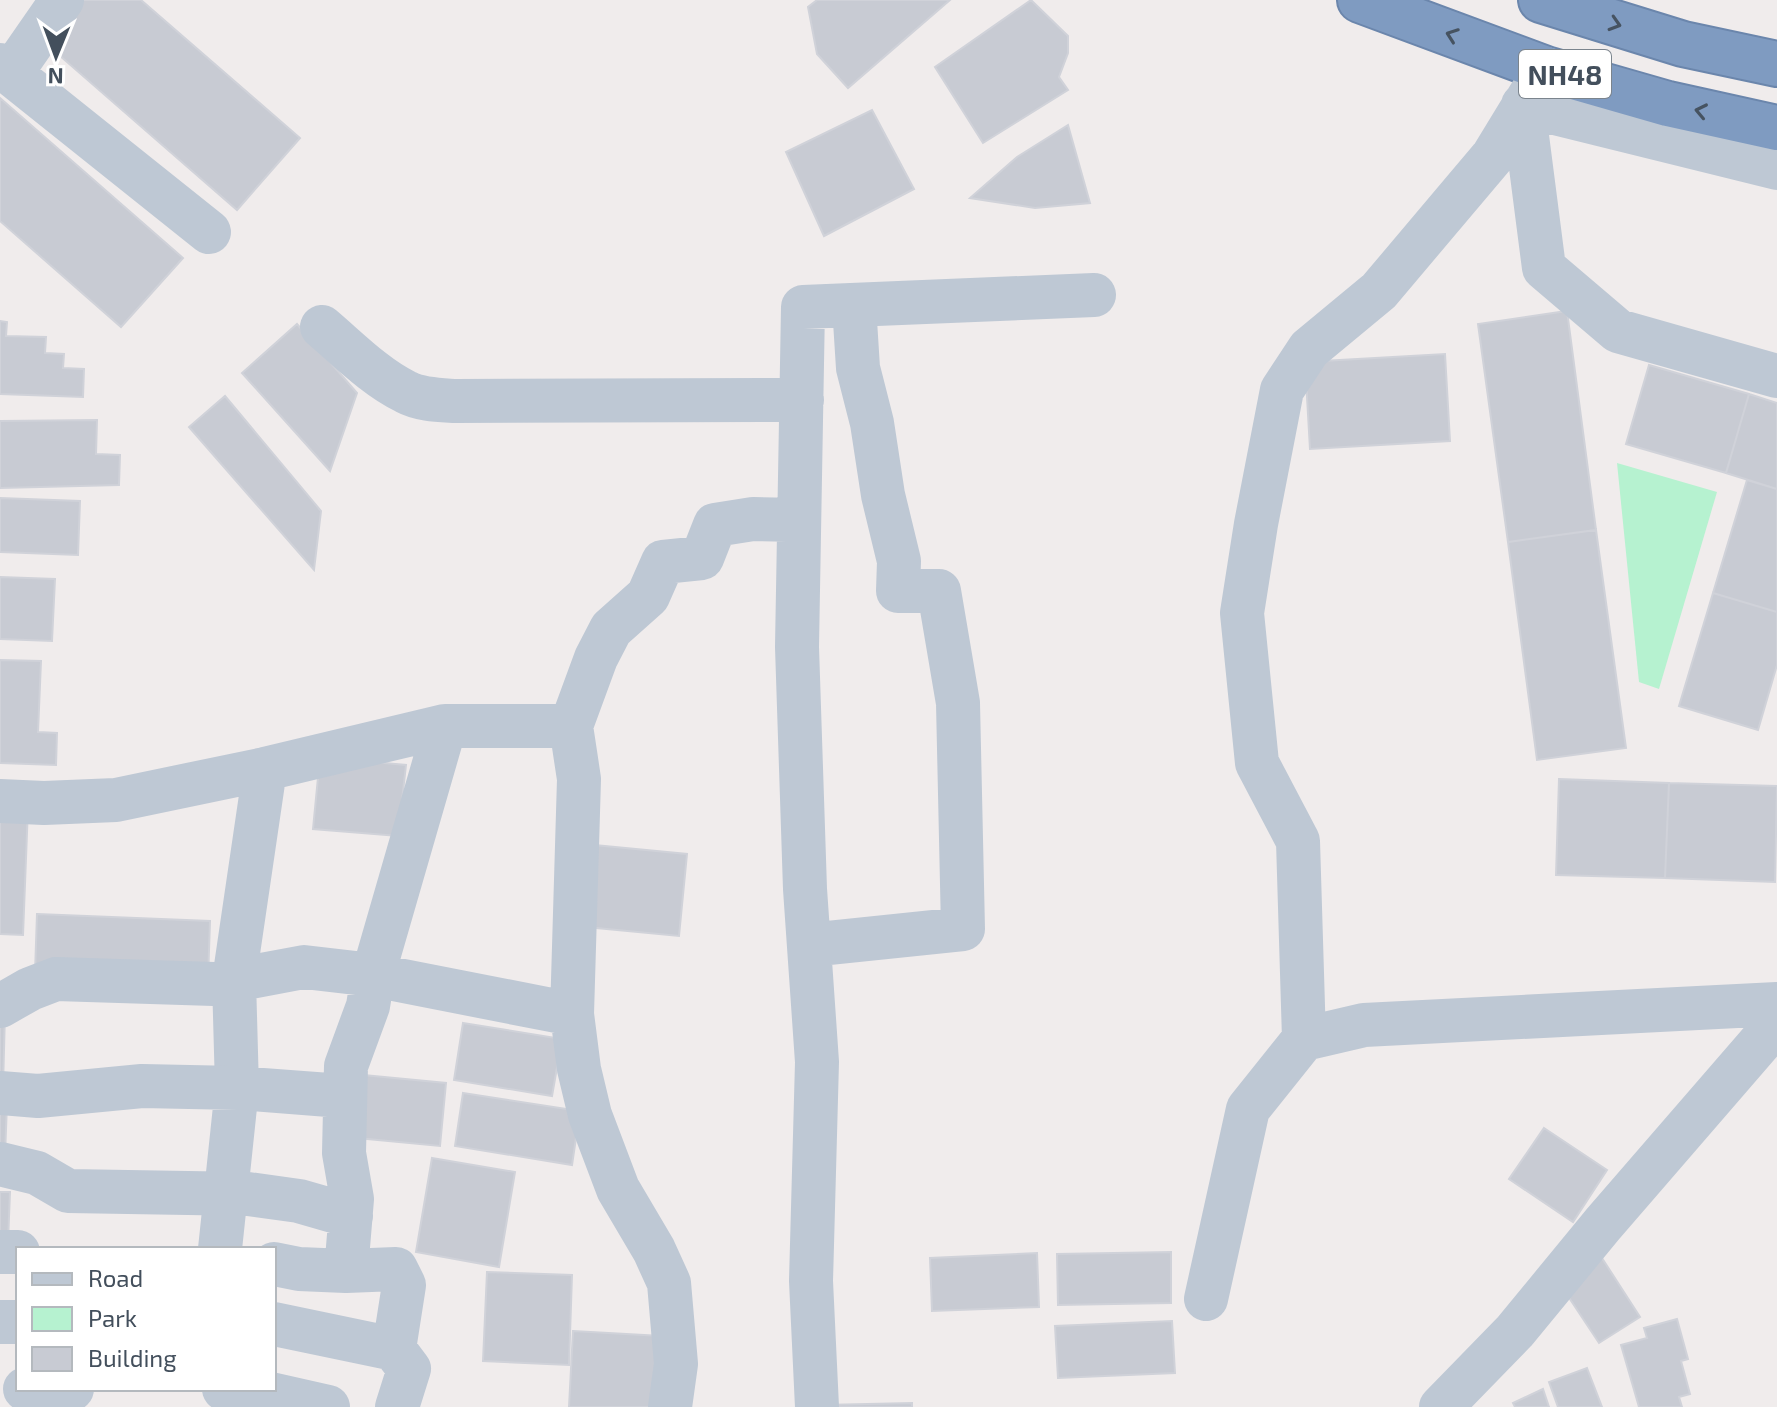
<svg xmlns="http://www.w3.org/2000/svg" width="1777" height="1407" viewBox="0 0 1777 1407" font-family="'Exo 2',sans-serif">
	<style>
		.green { fill: #b6f2d0 }
		.building { fill: #c8cbd3; stroke: #d0d2d9; stroke-width: 2 }
		.lines { fill: none; stroke-linecap: round; stroke-linejoin: round }
		.highway-casing { stroke: #6b86ac; stroke-width: 48 }
		.minor { stroke: #bec8d4; stroke-width: 44 }
		.highway { stroke: #7f9bc1; stroke-width: 44 }
		.oneway { stroke: #465361 }
		.labels { text-anchor: middle; dominant-baseline: central; stroke-width: 8; stroke-linejoin: round; paint-order: stroke }
		.shield { fill: #fff; stroke: #7b848d; stroke-width: 2 }
		.shield-label { font-size: 28px; font-weight: bold; fill: #434f5c }
	</style>
	<rect width="100%" height="100%" fill="#f0ecec"/>
	<!-- green -->
	<path class="green" d="M1617 463 1717 492 1659 689 1639 682Z"/>
	<!-- building -->
	<path class="building" d="M82 0H141L300 138 237 210 44 42Z
		M817 0H950L848 88 817 54 808 7Z
		M1031 0 1068 36V53L1059 77 1068 90 983 143 935 67Z
		M0 98 183 258 121 327 0 221Z
		M872 110 914 189 824 236 786 152Z
		M1068 125 1090 203 1035 208 970 198 1017 157Z
		M1567 311 1596 530 1508 542 1478 324Z
		M0 321 7 322 6 336 46 337 45 353 64 354 63 368 84 369 83 397 0 394Z
		M297 324 357 393 330 471 242 373Z
		M1445 354 1450 441 1310 449 1305 362Z
		M1649 365 1749 394 1726 473 1626 444Z
		M1749 394 1777 403V489L1726 473Z
		M225 396 321 511 314 570 189 427Z
		M97 420 96 454 120 455 119 485 0 488V421Z
		M1747 480 1777 489V612L1713 593Z
		M0 498 80 501 78 555 0 552Z
		M1596 530 1626 748 1537 760 1508 542Z
		M0 577 55 579 52 641 0 639Z
		M1713 593 1777 612V665L1758 730 1679 706Z
		M0 660 41 661 38 732 57 733 56 765 0 763Z
		M320 757 406 765 398 836 313 829Z
		M1559 779 1669 783 1665 878 1556 875Z
		M1669 783 1777 786 1775 882 1665 878Z
		M0 806 28 807 23 935 0 934Z
		M584 844 687 854 679 936 576 926Z
		M37 914 210 921 208 980 35 973Z
		M0 1013H5L3 1087H0Z
		M463 1023 562 1039 552 1096 454 1080Z
		M353 1074 446 1083 440 1146 347 1137Z
		M463 1093 580 1111 572 1165 455 1146Z
		M0 1104H7L5 1155H0Z
		M1544 1128 1607 1170 1573 1222 1509 1179Z
		M432 1158 515 1172 499 1267 416 1252Z
		M0 1192H10L8 1242H0Z
		M1171 1252V1303L1058 1305 1057 1254Z
		M1037 1253 1039 1307 932 1311 930 1258Z
		M1600 1255 1640 1317 1599 1343 1558 1281Z
		M487 1272 572 1275 569 1365 483 1361Z
		M1677 1319 1688 1359 1681 1361 1690 1394 1679 1397 1682 1407H1639L1621 1345 1647 1338 1644 1328Z
		M1172 1321 1175 1373 1058 1378 1055 1326Z
		M573 1331 661 1336 657 1407H569Z
		M1587 1368 1602 1407H1558L1549 1382Z
		M1543 1389 1549 1407H1515L1513 1403Z
		M912 1403V1407H823V1405Z"/>
	<g class="lines">
		<defs>
			<path id="highway" d="M1360 0 1546 69 1668 104 1777 128
				M1541 0 1683 44 1777 64"/>
		</defs>
		<!-- highway casing -->
		<use href="#highway" class="highway-casing"/>
		<!-- minor -->
		<path class="minor" d="M0 65 209 232
			M12 72 62 0
			M1777 168 1523 105 1544 268 1618 331 1777 376
			M322 327C348 349 375 377 406 392 421 400 440 400 456 401L802 400
			M571 726 596 658 611 629 648 596 663 562 702 558 715 525 753 519 799 520
			M0 801 44 803 116 800 265 769
			M809 945 963 929 958 703 939 591H898L899 561 883 495 872 423 858 368 854 305
			M0 1006 30 989 56 979 214 984 304 967 373 975 572 1014
			M1304 1039 1298 841 1257 763 1242 613 1256 524 1282 390 1309 349 1379 291 1493 156 1546 69
			M0 1093 38 1096 142 1086 237 1088 329 1095 344 1099
			M0 1164 37 1173 68 1191 248 1194 299 1201 351 1216
			M220 1249 237 1088 234 980 265 769 445 726H571L579 779 572 1014 579 1069 590 1115 618 1189 654 1250 669 1283 676 1364 670 1407
			M0 1252H18
			M274 1264 299 1269 346 1271
			M1206 1299 1248 1109 1304 1039 1364 1025 1777 1004
			M0 1322H18
			M274 1324 394 1349
			M25 1389H72
			M224 1389 266 1393 328 1407
			M397 1407 409 1369 394 1349 404 1285 396 1269 346 1271 352 1199 344 1153 346 1066 368 1006 373 975 445 726
			M817 1407 811 1281 817 1062 805 889 797 647 803 307 1094 295
			M1441 1407 1515 1331 1603 1224 1777 1023"/>
		<!-- highway -->
		<use href="#highway" class="highway"/>
	</g>
	<!-- one-way arrows -->
	<defs><path id="oneway-chevron" d="M-2-3.5L2.5 0L-2 3.5" fill="none" stroke-width="1.6" stroke-linecap="round" stroke-linejoin="round" transform="scale(2)"/></defs>
	<g class="oneway">
		<use href="#oneway-chevron" transform="translate(1615 24) rotate(17)"/>
		<use href="#oneway-chevron" transform="translate(1452 35) rotate(-160)"/>
		<use href="#oneway-chevron" transform="translate(1701 111) rotate(-168)"/>
	</g>
	<g class="labels">
		<!-- shield labels -->
		<rect class="shield" x="1519" y="50" width="92" height="48" rx="6"/>
		<g class="shield-label">
			<text x="1565" y="74">NH48</text>
		</g>
	</g>
	<!-- legend -->
	<rect x="16" y="1247" width="260" height="144" fill="#ffffff" stroke="#b4b9be" stroke-width="2"/>
	<rect x="32" y="1273" width="40" height="12" fill="#bec8d4" stroke="#b4b9be" stroke-width="2"/>
	<text x="88" y="1287" font-size="24" fill="#434f5c">Road</text>
	<rect x="32" y="1307" width="40" height="24" fill="#b6f2d0" stroke="#b4b9be" stroke-width="2"/>
	<text x="88" y="1327" font-size="24" fill="#434f5c">Park</text>
	<rect x="32" y="1347" width="40" height="24" fill="#c8cbd3" stroke="#b4b9be" stroke-width="2"/>
	<text x="88" y="1367" font-size="24" fill="#434f5c">Building</text>
	<!-- north arrow -->
	<g transform="translate(56 56) rotate(181)" stroke="#ffffff" stroke-width="6" paint-order="stroke">
	<path d="M0-6L14 30L0 20L-14 30Z" fill="#434f5c"/>
	<text y="-12" font-size="22" font-weight="bold" text-anchor="middle" fill="#434f5c">N</text>
	</g>
</svg>
